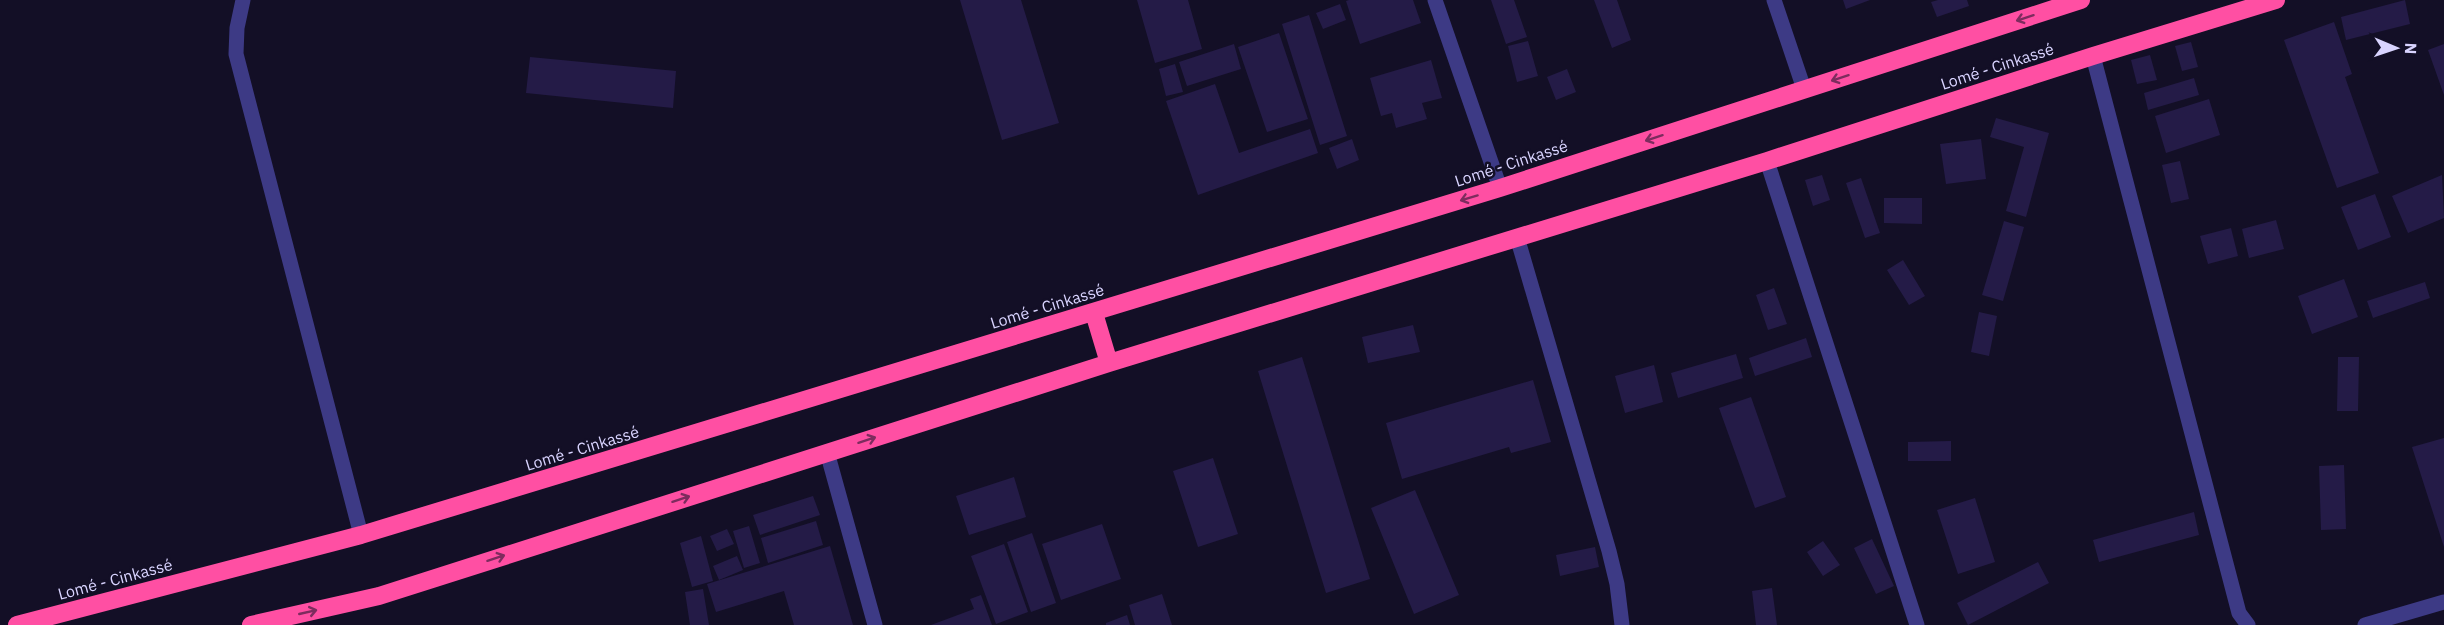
<svg xmlns="http://www.w3.org/2000/svg" width="2444" height="625" viewBox="0 0 2444 625" font-family="'IBM Plex Sans',sans-serif">
	<style>
		.building { fill: #241b47 }
		.lines { fill: none; stroke-linecap: round; stroke-linejoin: round }
		.minor { stroke: #3d3a85; stroke-width: 15 }
		.highway { stroke: #ff4fa3; stroke-width: 18 }
		.oneway { stroke: #7d2c5e }
		.labels { text-anchor: middle; dominant-baseline: central; stroke-width: 5; stroke-linejoin: round; paint-order: stroke }
		.street-label { font-size: 16px; fill: #d9d4ff; stroke: #130f26 }
	</style>
	<rect width="100%" height="100%" fill="#130f26"/>
	<!-- building -->
	<path class="building" d="M960 0H1021L1059 123 1002 140Z
		M1137 0H1188L1202 49 1155 63Z
		M1349 0H1413L1421 23 1360 44 1346 1Z
		M1491 0H1514L1527 37 1506 44Z
		M1594 0H1617L1631 40 1612 48Z
		M1843 0H1870L1846 9Z
		M1938 0H1967L1969 6 1937 17 1931 2Z
		M2405 0 2410 24 2346 40 2341 17Z
		M1340 4 1346 20 1323 29 1316 13Z
		M1309 15 1347 136 1320 145 1282 24Z
		M2334 22 2352 74 2345 77 2379 173 2337 188 2284 40Z
		M1279 33 1308 119 1267 132 1238 47Z
		M1528 41 1538 76 1517 82 1508 46Z
		M2191 42 2198 67 2182 71 2175 46Z
		M1234 44 1241 69 1187 86 1179 62Z
		M2444 44V95L2428 50Z
		M2150 55 2157 80 2137 84 2131 60Z
		M530 57 676 71 673 108 526 93Z
		M1431 60 1442 98 1422 103 1427 119 1396 128 1392 113 1381 116 1370 78Z
		M1175 64 1183 92 1166 96 1159 69Z
		M1567 69 1576 92 1556 100 1547 77Z
		M2194 78 2199 95 2148 110 2144 93Z
		M1215 84 1239 153 1310 129 1318 153 1198 195 1166 101Z
		M2209 99 2220 135 2166 153 2155 116Z
		M1996 118 2049 133 2026 217 2006 211 2024 147 1990 137Z
		M1352 139 1359 160 1337 169 1329 148Z
		M1981 139 1986 179 1946 184 1940 144Z
		M2180 161 2189 199 2171 203 2162 165Z
		M1822 175 1830 200 1813 206 1805 180Z
		M2442 175 2444 218 2408 233 2392 196Z
		M1861 178 1880 233 1865 238 1846 183Z
		M2375 194 2391 237 2358 250 2341 207Z
		M1884 198H1922V224L1884 223Z
		M2276 220 2284 249 2249 258 2242 229Z
		M2004 221 2024 227 2003 301 1982 295Z
		M2231 228 2238 256 2208 264 2200 236Z
		M1903 260 1925 296 1909 305 1887 270Z
		M2344 279 2358 317 2312 334 2298 296Z
		M2425 282 2430 298 2373 318 2367 301Z
		M1774 288 1787 324 1768 330 1756 295Z
		M1979 312 1997 316 1989 356 1971 352Z
		M1413 325 1420 352 1368 363 1362 337Z
		M1806 338 1812 357 1755 376 1749 358Z
		M1736 354 1743 378 1678 398 1671 373Z
		M1302 357 1370 579 1326 593 1258 371Z
		M2338 357H2359L2358 411H2337Z
		M1654 365 1663 402 1625 413 1615 376Z
		M1533 380 1551 442 1511 453 1509 447 1402 479 1386 423Z
		M1751 397 1786 497 1755 508 1719 408Z
		M2444 438V547L2412 447Z
		M1951 441V461H1908V442Z
		M1213 458 1238 534 1198 547 1173 471Z
		M2344 465 2346 529 2321 530 2319 466Z
		M1014 477 1026 517 969 535 956 496Z
		M1415 490 1459 595 1414 614 1371 508Z
		M813 496 820 515 760 535 753 515Z
		M1975 498 1995 562 1958 574 1937 510Z
		M2194 512 2199 535 2099 562 2093 540Z
		M816 521 823 545 768 563 761 538Z
		M1102 524 1121 579 1061 600 1042 544Z
		M749 526 760 563 744 568 733 531Z
		M727 529 734 544 717 551 710 536Z
		M1032 533 1056 603 1031 612 1007 542Z
		M701 536 713 581 692 587 680 543Z
		M1872 539 1894 586 1876 594 1854 548Z
		M1823 541 1840 565 1823 576 1807 552Z
		M1004 544 1028 612 996 624 971 556Z
		M830 546 853 625H794L784 591 716 612 707 584Z
		M1595 547 1599 567 1560 576 1556 555Z
		M737 556 743 570 719 580 713 566Z
		M2038 562 2049 583 1968 625 1957 603Z
		M1772 588 1777 625H1756L1752 591Z
		M703 589 709 625H690L685 592Z
		M1162 594 1172 625H1135L1129 605Z
		M981 595 992 625H931L974 609 970 599Z
		M1127 615 1130 625H1106V623Z"/>
	<g class="lines">
		<!-- minor -->
		<path class="minor" d="M243 0 237 28 236 54 361 535
			M1435 0 1500 188
			M1774 0 1804 89
			M2093 56 2239 613 2248 625
			M1767 161 1917 625
			M1517 237 1609 551 1617 584 1622 625
			M827 452 875 625
			M2365 625 2444 602"/>
		<!-- highway -->
		<path class="highway" d="M1094 313 1109 363
			M17 625 361 535 1500 188 2081 0
			M251 625 379 596 1109 363 1767 161 2093 56 2276 0"/>
	</g>
	<!-- one-way arrows -->
	<defs><path id="oneway-shaft" d="M-6 0H5M1.5-3L5.5 0L1.5 3" fill="none" stroke-width="1.6" stroke-linecap="round" stroke-linejoin="round" transform="scale(1.5)"/></defs>
	<g class="oneway">
		<use href="#oneway-shaft" transform="translate(2025 18) rotate(162)"/>
		<use href="#oneway-shaft" transform="translate(1840 78) rotate(162)"/>
		<use href="#oneway-shaft" transform="translate(1654 138) rotate(162)"/>
		<use href="#oneway-shaft" transform="translate(1469 198) rotate(163)"/>
		<use href="#oneway-shaft" transform="translate(867 440) rotate(-18)"/>
		<use href="#oneway-shaft" transform="translate(681 499) rotate(-18)"/>
		<use href="#oneway-shaft" transform="translate(496 558) rotate(-18)"/>
		<use href="#oneway-shaft" transform="translate(308 612) rotate(-13)"/>
	</g>
	<g class="labels">
		<!-- street labels -->
		<g class="street-label">
			<text transform="translate(1997 66) rotate(-18)">Lomé - Cinkassé</text>
			<text transform="translate(1511 163) rotate(-18)">Lomé - Cinkassé</text>
			<text transform="translate(1047 306) rotate(-17)">Lomé - Cinkassé</text>
			<text transform="translate(582 448) rotate(-17)">Lomé - Cinkassé</text>
			<text transform="translate(115 579) rotate(-15)">Lomé - Cinkassé</text>
		</g>
	</g>
	<!-- north arrow -->
	<g transform="translate(2396 48) rotate(92)" stroke="#130f26" stroke-width="4.5" paint-order="stroke">
	<path d="M0-4.5L10 22L0 15L-10 22Z" fill="#d9d4ff"/>
	<text y="-9" font-size="16" font-weight="bold" text-anchor="middle" fill="#d9d4ff">N</text>
	</g>
</svg>
